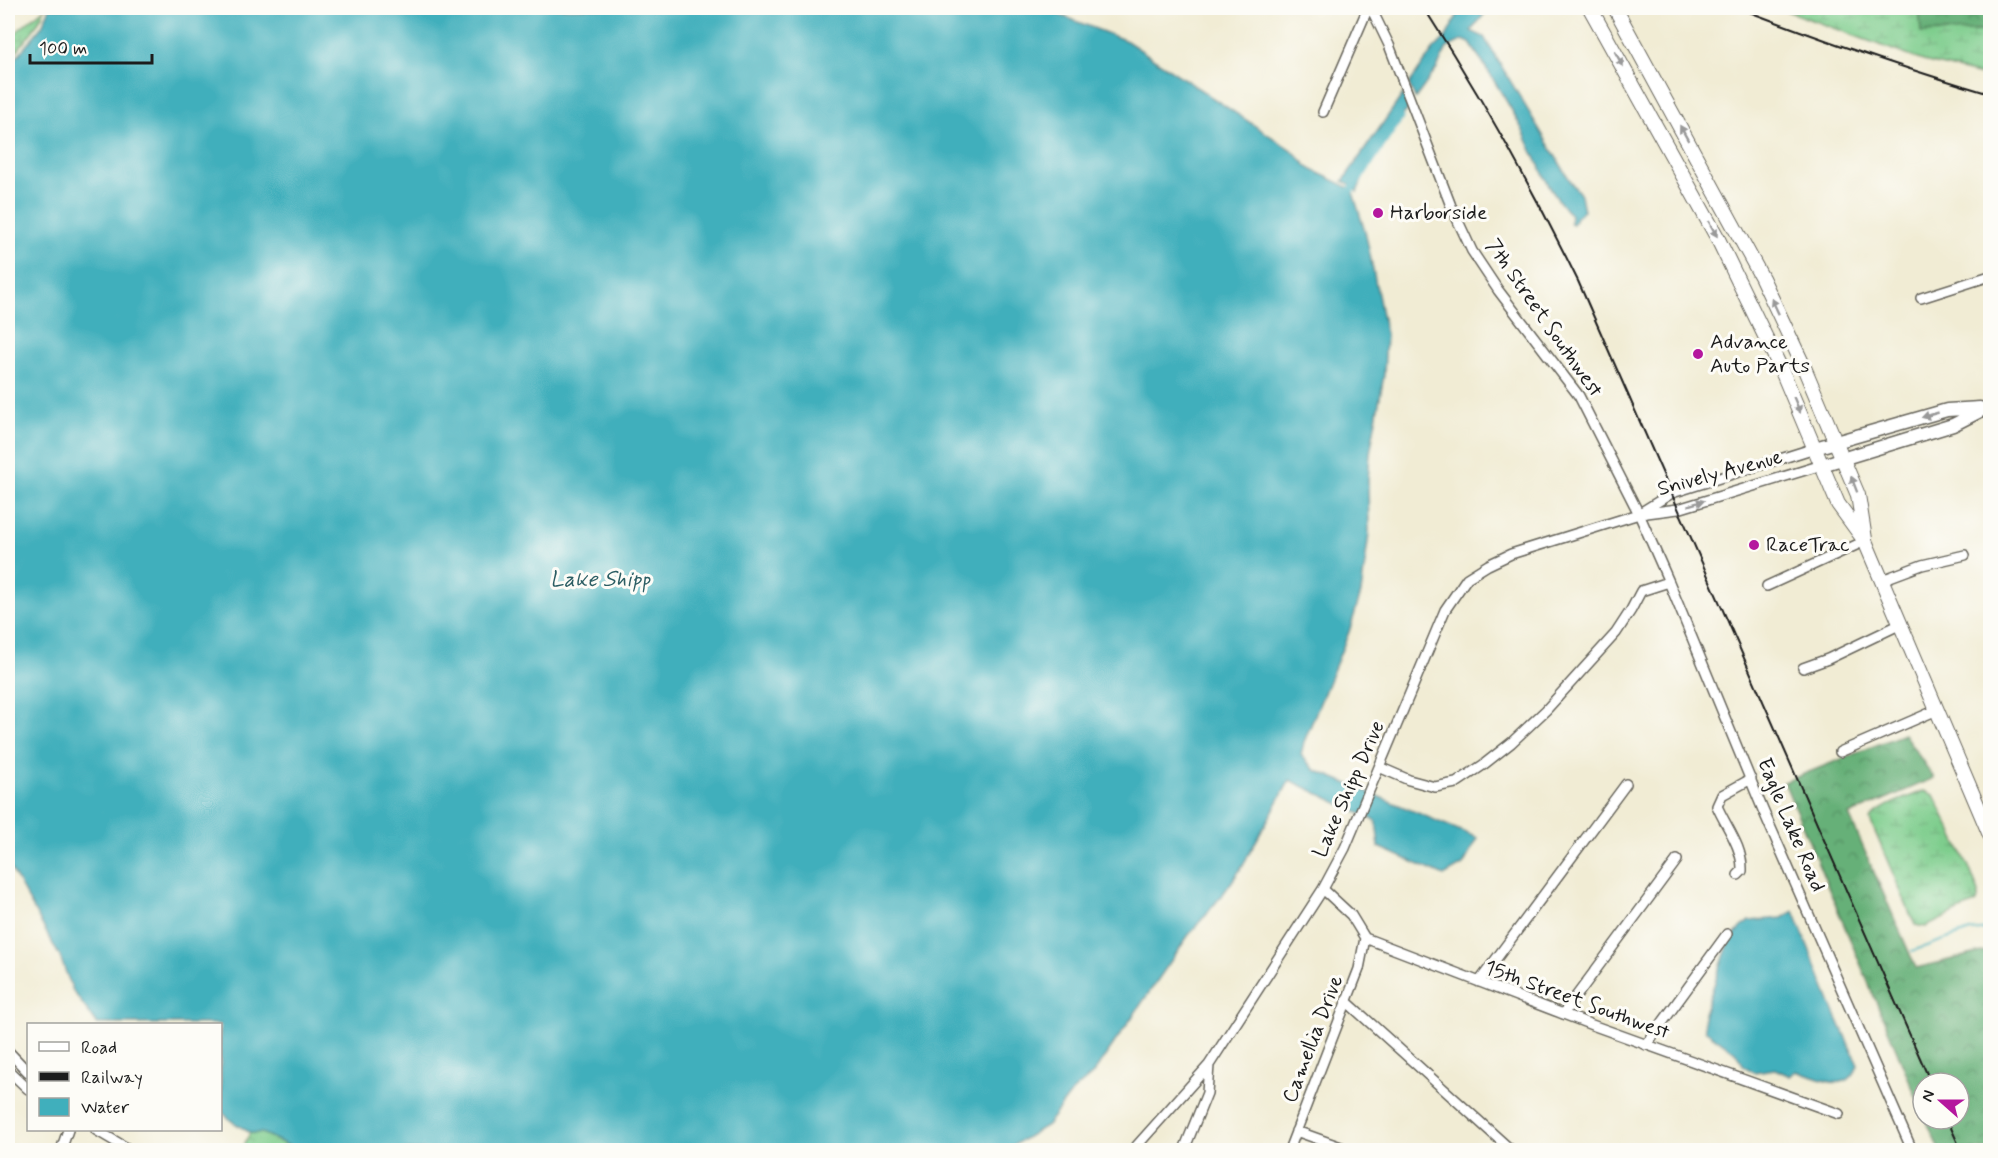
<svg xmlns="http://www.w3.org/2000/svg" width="1998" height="1158" viewBox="0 0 1998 1158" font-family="Mynerve,sans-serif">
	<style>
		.forest { fill: url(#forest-crowns); stroke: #41664a; stroke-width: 1.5 }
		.wetland { fill: url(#wetland-marsh); stroke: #4d7454; stroke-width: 1.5 }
		.park { fill: url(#park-crowns); stroke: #4d7454; stroke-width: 1.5 }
		.water { fill: #40afbc; stroke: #2e666c; stroke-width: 1.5 }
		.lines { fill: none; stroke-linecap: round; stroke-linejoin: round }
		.stream { stroke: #40afbc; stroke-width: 2 }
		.canal { stroke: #40afbc; stroke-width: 8 }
		.minor-casing { stroke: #67655c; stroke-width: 12 }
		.major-casing { stroke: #67655c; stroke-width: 15 }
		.highway-casing { stroke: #67655c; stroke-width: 16 }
		.minor { stroke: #fff; stroke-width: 9 }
		.major { stroke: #fff; stroke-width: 12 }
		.highway { stroke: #fff; stroke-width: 14 }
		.rail { stroke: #1c1c1c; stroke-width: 2 }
		.oneway { fill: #999 }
		.poi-dot { fill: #b5179e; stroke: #fdfcf7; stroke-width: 2 }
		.labels { text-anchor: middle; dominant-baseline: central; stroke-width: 6; stroke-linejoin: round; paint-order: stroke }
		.poi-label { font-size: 21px; fill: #1c1c1c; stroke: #fdfcf7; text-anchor: start }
		.street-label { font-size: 21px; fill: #1c1c1c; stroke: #fdfcf7 }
		.water-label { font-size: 22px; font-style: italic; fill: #2c5e64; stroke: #fdfcf7 }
	</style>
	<defs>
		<pattern id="forest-crowns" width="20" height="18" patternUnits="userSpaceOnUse" patternTransform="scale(1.5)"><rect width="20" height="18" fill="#66b078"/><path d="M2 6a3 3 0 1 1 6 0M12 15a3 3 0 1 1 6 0" fill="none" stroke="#538e62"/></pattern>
		<pattern id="wetland-marsh" width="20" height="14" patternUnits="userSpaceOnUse" patternTransform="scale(1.5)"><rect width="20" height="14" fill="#7ecd8d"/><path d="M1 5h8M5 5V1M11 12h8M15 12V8" fill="none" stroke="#6caf79"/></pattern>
		<pattern id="park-crowns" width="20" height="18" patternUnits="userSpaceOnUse" patternTransform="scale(1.5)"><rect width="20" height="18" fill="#7ecd8d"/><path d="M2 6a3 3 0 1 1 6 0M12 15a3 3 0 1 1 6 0" fill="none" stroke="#6caf79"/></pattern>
	</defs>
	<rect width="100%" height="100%" fill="#fdfcf7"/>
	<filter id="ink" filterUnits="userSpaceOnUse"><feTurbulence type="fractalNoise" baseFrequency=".0167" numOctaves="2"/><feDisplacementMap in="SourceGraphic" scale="12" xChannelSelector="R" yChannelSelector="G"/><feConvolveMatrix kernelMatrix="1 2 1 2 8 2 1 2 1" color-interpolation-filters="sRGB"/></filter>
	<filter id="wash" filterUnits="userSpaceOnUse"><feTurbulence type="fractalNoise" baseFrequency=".008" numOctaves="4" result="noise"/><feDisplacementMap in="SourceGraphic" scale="24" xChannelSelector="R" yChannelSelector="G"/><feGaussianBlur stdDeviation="1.35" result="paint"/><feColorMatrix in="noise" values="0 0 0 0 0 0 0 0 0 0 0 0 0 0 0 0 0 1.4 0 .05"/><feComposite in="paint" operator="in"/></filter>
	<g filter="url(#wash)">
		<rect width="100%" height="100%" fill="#f1ecd4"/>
		<!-- forest -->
		<path class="forest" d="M1919 8H1990V33L1977 31 1921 33Z
			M1904 734 1934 778 1849 815 1916 968 1990 950V1150H1939L1926 1119H1959V1083H1923V1113L1784 782Z"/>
		<!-- wetland -->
		<path class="wetland" d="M45 8C38 30 19 44 8 65V39Z
			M1779 8H1919L1921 33 1977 31 1990 33V77L1923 61Z
			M1924 791 1934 795 1969 867 1979 893 1977 902 1926 927 1915 925 1870 820C1878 806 1909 797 1924 791Z"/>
		<!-- park -->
		<path class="park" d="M250 1133H262L298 1150H241Z"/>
		<!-- water -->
		<path class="water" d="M50 8H1042L1127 41 1293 151 1310 169 1352 189 1366 235 1386 334 1384 375 1370 453 1368 481 1369 534 1361 593 1349 632 1304 742 1301 755 1315 770 1478 838 1463 865 1444 876 1379 847 1376 821 1290 780 1240 870 1223 894 1188 936 1093 1074 1072 1092 1047 1125 1006 1150H298L262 1133H250L230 1120 221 1111 220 1024H97L73 991 60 957 8 863V73L16 58 42 26Z
			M1461 8H1489L1471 31 1484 37 1571 182 1581 195 1584 211 1576 217 1573 224 1570 223 1571 215C1548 193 1535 155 1521 127 1506 98 1487 70 1470 43L1463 40 1447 48 1437 68 1415 99 1409 84 1433 50 1446 37Z
			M1403 94 1409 108C1403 116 1397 122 1390 129 1375 147 1366 171 1357 192L1354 186 1343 181Z
			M1794 911 1833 1009 1858 1065C1848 1096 1818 1078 1796 1071L1790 1076 1775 1069 1754 1072 1744 1066 1735 1052 1705 1030 1704 1013 1730 940 1741 927 1750 921 1782 918Z"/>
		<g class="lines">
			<!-- stream -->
			<path class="stream" d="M1912 951 1970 931 1990 929"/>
			<!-- canal -->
			<path class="canal" d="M1352 189 1400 117"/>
		</g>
	</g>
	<g filter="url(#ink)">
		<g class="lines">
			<defs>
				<path id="minor" d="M1371 8 1389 45 1451 206 1472 251 1498 290 1579 396 1639 514 1669 582 1763 810 1912 1150
					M1323 112 1368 8
					M1921 298 1990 276
					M1643 511 1672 493 1815 448
					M1882 580 1922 565 1965 555
					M1767 586 1865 541
					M1803 668 1828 659 1901 624
					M1840 752 1937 710
					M1379 767 1409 780 1435 787 1456 783 1483 765 1511 743 1546 710 1616 633 1631 610 1641 591 1669 582
					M1738 875 1742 871C1743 847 1726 827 1717 806L1722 795 1751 779
					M1323 889 1351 915 1365 938 1592 1025 1839 1114
					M1479 982 1626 784
					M1346 1001 1511 1150
					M1563 1014 1677 860
					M1646 1045 1727 934
					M8 1051 28 1072
					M8 1070 28 1089
					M96 1130 130 1150
					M1296 1131 1349 1150
					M61 1150 68 1130
					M1133 1150 1209 1065 1323 889 1345 848 1445 610 1467 578 1488 565 1511 554 1639 514 1678 509 1822 465
					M1184 1150 1207 1093 1209 1065
					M1289 1150 1359 969 1365 938"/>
				<path id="major" d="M1815 448 1947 410 1980 408
					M1822 465 1953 425 1990 406"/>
				<path id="highway" d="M1590 8 1717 237 1782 371 1838 504 1865 541 1990 835
					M1615 8 1762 278 1803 365 1858 495 1865 539"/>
			</defs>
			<!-- minor casing -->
			<use href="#minor" class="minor-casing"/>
			<!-- major casing -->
			<use href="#major" class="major-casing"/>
			<!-- highway casing -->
			<use href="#highway" class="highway-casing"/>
			<!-- minor -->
			<use href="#minor" class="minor"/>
			<!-- major -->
			<use href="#major" class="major"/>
			<!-- highway -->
			<use href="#highway" class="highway"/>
			<!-- rail -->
			<path class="rail" d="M1424 8C1481 96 1532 187 1578 281L1931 1083
				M1739 8C1822 40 1905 69 1990 94
				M1947 1119 1961 1150"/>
		</g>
		<!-- one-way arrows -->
		<defs><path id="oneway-solid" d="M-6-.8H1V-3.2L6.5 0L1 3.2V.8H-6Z" transform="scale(1.5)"/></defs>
		<g class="oneway">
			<use href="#oneway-solid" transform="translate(1619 59) rotate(61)"/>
			<use href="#oneway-solid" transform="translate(1684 133) rotate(-119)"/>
			<use href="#oneway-solid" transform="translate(1713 229) rotate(61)"/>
			<use href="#oneway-solid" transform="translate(1775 306) rotate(-115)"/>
			<use href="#oneway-solid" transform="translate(1797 405) rotate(67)"/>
			<use href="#oneway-solid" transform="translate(1930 415) rotate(164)"/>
			<use href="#oneway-solid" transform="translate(1854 484) rotate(-111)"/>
			<use href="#oneway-solid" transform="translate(1696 503) rotate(-17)"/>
		</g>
	</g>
	<!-- markers -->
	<g class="poi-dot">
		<circle cx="1378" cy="213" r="6"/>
		<circle cx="1698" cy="354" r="6"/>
		<circle cx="1754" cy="545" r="6"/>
	</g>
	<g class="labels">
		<!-- poi labels -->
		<g class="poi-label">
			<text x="1390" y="213">Harborside</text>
			<text x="1710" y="342">Advance<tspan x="1710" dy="24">Auto Parts</tspan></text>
			<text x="1766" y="545">RaceTrac</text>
		</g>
		<!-- street labels -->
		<g class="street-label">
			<text transform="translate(1544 318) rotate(55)">7th Street Southwest</text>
			<text transform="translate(1720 473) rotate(-15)">Snively Avenue</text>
			<text transform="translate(1349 789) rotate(-66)">Lake Shipp Drive</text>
			<text transform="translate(1791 825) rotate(67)">Eagle Lake Road</text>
			<text transform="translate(1577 1000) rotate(20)">15th Street Southwest</text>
			<text transform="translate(1313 1039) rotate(-69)">Camellia Drive</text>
		</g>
		<!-- water labels -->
		<g class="water-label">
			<text x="600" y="580">Lake Shipp</text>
		</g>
	</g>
	<!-- margin -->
	<rect width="1998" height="1158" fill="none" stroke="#fdfcf7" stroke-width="30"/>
	<!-- legend -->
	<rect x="27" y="1023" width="195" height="108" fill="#fdfcf7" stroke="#a3a29f" stroke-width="1.5"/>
	<rect x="39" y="1042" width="30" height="9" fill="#ffffff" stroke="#a3a29f" stroke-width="1.5"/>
	<text x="81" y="1053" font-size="18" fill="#1c1c1c">Road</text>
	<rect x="39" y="1072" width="30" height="9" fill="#1c1c1c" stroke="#a3a29f" stroke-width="1.5"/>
	<text x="81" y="1083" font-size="18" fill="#1c1c1c">Railway</text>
	<rect x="39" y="1098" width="30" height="18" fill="#40afbc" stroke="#a3a29f" stroke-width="1.5"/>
	<text x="81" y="1113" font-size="18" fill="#1c1c1c">Water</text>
	<!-- north arrow -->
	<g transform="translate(1941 1101) rotate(291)"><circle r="28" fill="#fdfcf7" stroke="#a3a29f" stroke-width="1.5"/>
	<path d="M0-4.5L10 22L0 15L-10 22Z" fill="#b5179e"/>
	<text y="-9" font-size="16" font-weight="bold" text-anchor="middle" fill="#1c1c1c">N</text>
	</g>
	<!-- scale -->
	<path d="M30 54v9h122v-9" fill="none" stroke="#1c1c1c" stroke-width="3"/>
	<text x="39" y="54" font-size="18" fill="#1c1c1c" stroke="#fdfcf7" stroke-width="4.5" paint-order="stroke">100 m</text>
</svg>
